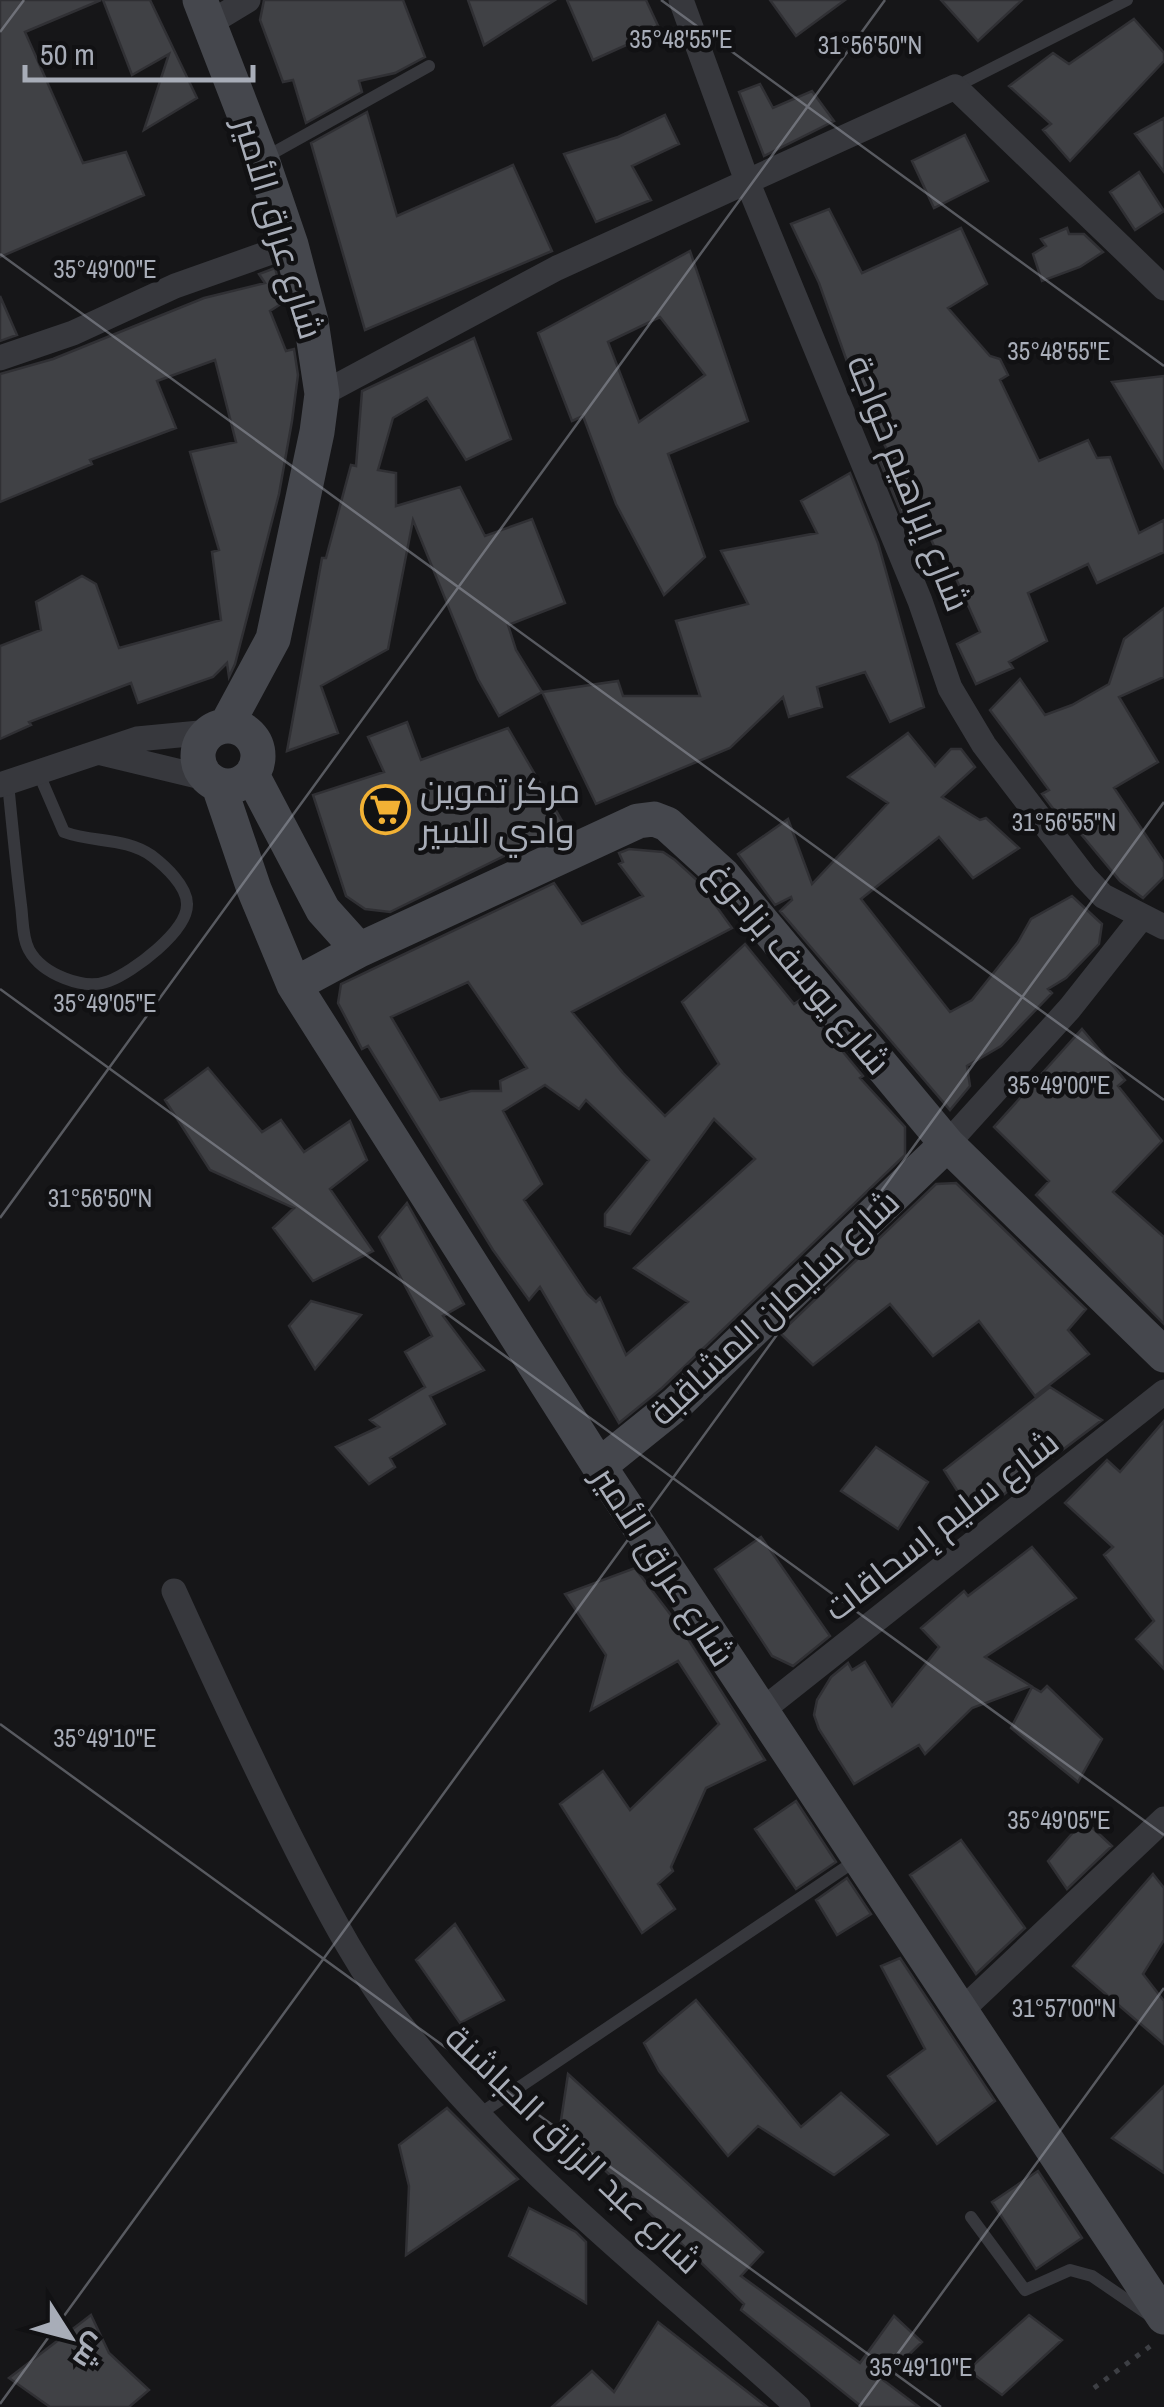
<svg xmlns="http://www.w3.org/2000/svg" width="1164" height="2407" viewBox="0 0 1164 2407" font-family="'Archivo Narrow',Cairo,sans-serif">
	<style>
		.building { fill: #404145; stroke: #303034; stroke-width: 2.5; fill-rule: evenodd }
		.lines { fill: none; stroke-linecap: round; stroke-linejoin: round }
		.path { stroke: #3d3f44; stroke-width: 5; stroke-dasharray: 5 8; stroke-linecap: butt }
		.lane { stroke: #37383d; stroke-width: 12 }
		.street { stroke: #37383d; stroke-width: 25 }
		.secondary { stroke: #45474d; stroke-width: 35 }
		.ticks { fill: none; stroke: #a8adb8; stroke-width: 2.5; stroke-opacity: 0.45 }
		.labels { text-anchor: middle; dominant-baseline: central; stroke-width: 9; stroke-linejoin: round; paint-order: stroke }
		.street-label { font-size: 35px; fill: #a8adb8; stroke: #111113 }
		.poi-label { font-size: 35px; fill: #a8adb8; stroke: #111113; text-anchor: start }
		.ticks-label { font-size: 25px; text-anchor: middle; fill: #a8adb8; stroke: #111113; stroke-width: 9; stroke-linejoin: round; paint-order: stroke }
	</style>
	<rect width="100%" height="100%" fill="#161618"/>
	<!-- building -->
	<path class="building" d="M0 0H101L25 32 83 163 126 152 144 195 0 257Z
		M103 0H150L197 98 144 130 169 54 132 75Z
		M264 0H403L425 57 395 73 359 81 362 92 306 123 293 80 283 82 260 20Z
		M468 0H555L484 45Z
		M567 0H646L660 30 593 60Z
		M770 0H845L796 36Z
		M941 0H1022L978 41Z
		M1134 19 1164 53V61L1070 161 1043 130 1051 124 1009 86 1053 53 1069 64Z
		M760 84 773 108 812 91 834 121 764 156 739 92Z
		M367 112 397 216 513 165 552 251 365 330 311 143Z
		M665 115 679 144 632 166 651 200 596 222 564 154 618 137Z
		M1164 118V172L1135 134Z
		M965 135 988 181 934 208 912 161Z
		M1139 172 1164 211 1135 230 1110 192Z
		M829 209 862 273 961 228 987 284 948 308 990 356 1000 359 1008 375 1000 380 1039 461 1088 440 1097 458 1110 457 1139 533 1164 520V552L1097 583 1088 564 1028 593 1047 641 1009 662 1013 668 976 684 957 644 980 632 949 563 943 565 920 516 906 525 878 457 888 452 855 384 819 283 791 224Z
		M1067 228 1069 234H1084L1103 252 1080 267 1042 281 1033 254 1046 246 1041 239Z
		M690 251 748 421 668 454 705 557 664 595 616 504 583 416 572 421 538 333ZM660 317 705 375 639 422 608 342Z
		M275 268 284 302 270 311 286 351 294 349 298 375 292 421 279 494 235 664 229 677 227 663 213 677 138 703 131 683 29 722 31 725 0 739V646L41 630 36 602 82 576 96 584 119 648 221 620 212 552 219 550 190 452 236 442 215 360 157 381 176 428 90 460 92 464 0 502V374L53 359 204 298 265 283 259 274Z
		M0 296 17 335 0 341Z
		M474 338 511 439 466 460 427 398 393 418 378 470 396 473V506L460 487 485 536 532 519 565 603 508 625 516 650 542 692 499 716 478 679 413 520 388 649 321 686 338 733 287 751 322 558H326L351 465 356 466 362 391Z
		M1164 376V468L1112 382Z
		M850 473 878 543 924 707 890 722 865 672 817 687 822 707 789 717 783 697 730 748 596 804 542 692 618 681 623 696H700L676 621 748 604 721 551 817 533 801 501Z
		M1164 608V677L1119 697 1158 762 1114 788 1164 862V877L1143 898 1120 881 1066 816 1061 819 1042 794 1049 790 990 710 1020 679 1045 715 1072 705 1109 684 1124 639Z
		M407 722 421 760 508 728 565 826 390 912 365 909 346 896 313 795 384 772 368 737Z
		M908 733 935 766 951 749H961L975 767 942 797 980 820 986 818 1019 848 973 878 939 837 861 899 950 1012 972 1000 1018 942 1031 919 1072 896 1102 924 1099 944 1066 978 1048 989 1052 993 1001 1046 967 1066 970 1086 950 1110 780 911 792 900 791 897 775 905 738 854 788 819 812 884 888 803 848 777Z
		M629 849 663 852 675 860 698 881 732 928 572 1012 623 1073 665 1116 719 1064 682 1002 745 944 794 1004 800 1000 863 1076 860 1078 905 1127V1155L662 1388 619 1423 540 1287 529 1300 493 1250 368 1046 362 1049 338 1003 341 984 554 883 582 924 643 896 619 864 623 862 619 853ZM468 982 527 1068 500 1081 501 1091H471L440 1100 391 1017ZM545 1085 579 1109 586 1100 649 1160 605 1214V1226L630 1234 714 1119 755 1159 634 1268 688 1302 626 1355 600 1298 596 1302 587 1294 524 1200 542 1184 503 1111Z
		M1082 1029 1125 1080 1118 1086 1162 1141 1113 1192 1164 1237V1324L1036 1195 1049 1181 994 1127Z
		M208 1068 262 1132 281 1120 304 1152 350 1121 367 1160 330 1189 373 1251 313 1281 273 1228 294 1208 210 1170 165 1100Z
		M956 1183 1086 1309 1068 1330 1089 1354 1035 1396 979 1321 933 1356 890 1304 813 1365 780 1333 936 1184Z
		M407 1203 464 1304 443 1316 484 1370 430 1396 445 1424 390 1458 395 1467 369 1484 336 1447 379 1427 370 1420 425 1387 405 1352 432 1336 379 1237Z
		M311 1301 361 1315 315 1369 289 1326Z
		M1050 1387 1102 1420 974 1517 944 1470Z
		M1164 1421V1669L1136 1639 1154 1621 1104 1555 1113 1547 1065 1503 1107 1460 1120 1472Z
		M876 1447 928 1482 898 1529 841 1491Z
		M761 1537 830 1636 793 1666 772 1656 715 1569Z
		M1032 1547 1076 1598 985 1657 1031 1686 972 1708 925 1754 919 1745 854 1784 819 1729 814 1715 817 1700 831 1677 848 1663 852 1670 865 1662 892 1706 939 1647 921 1628 964 1591 968 1596Z
		M635 1568 683 1631 765 1760 706 1788 671 1867 673 1871 658 1884 675 1909 642 1933 560 1804 603 1771 630 1810 719 1724 678 1661 591 1710 606 1655 565 1594Z
		M1047 1686 1102 1739 1078 1782 1011 1728 1032 1687 1041 1692Z
		M796 1801 836 1862 796 1889 755 1829Z
		M1084 1820 1112 1846 1067 1889 1048 1861Z
		M961 1840 1025 1928 976 1974 910 1875Z
		M1153 1874 1164 1888V1940L1143 1974 1164 2001V2044L1073 1966Z
		M847 1878 871 1914 837 1935 816 1900Z
		M455 1924 504 2000 460 2023 416 1960Z
		M900 1958 995 2101 937 2144 888 2076 925 2049 881 1966Z
		M696 2000 801 2127 841 2093 888 2135 834 2175 758 2126 728 2156 659 2071 644 2043Z
		M568 2074 763 2252 741 2276 860 2363 894 2316 922 2342 883 2380 919 2407H862L741 2310 744 2304 560 2127Z
		M1164 2086V2173L1112 2138Z
		M447 2108 518 2179 406 2255 409 2186 399 2145Z
		M1038 2171 1082 2238 1036 2269 992 2202Z
		M529 2208 576 2232 586 2242V2303L509 2256Z
		M91 2315 109 2353 149 2390 129 2407H50L9 2378Z
		M1029 2315 1062 2340 1002 2395 968 2370Z
		M658 2322 767 2407H552L592 2371 614 2392Z"/>
	<g class="lines">
		<!-- path -->
		<path class="path" d="M1094 2388 1153 2344"/>
		<!-- lane -->
		<path class="lane" d="M955 87 1127 0
			M264 158 429 66
			M8 783C12 824 16 864 21 905 23 919 22 937 29 950 42 974 84 991 109 981 133 972 188 931 187 904 187 886 165 866 152 856 125 837 93 843 64 832L39 774
			M478 2115 855 1861
			M971 2217 1025 2290 1070 2270 1092 2276 1149 2315"/>
		<!-- street -->
		<path class="street" d="M681 0 747 181 920 601 950 688 984 745 1085 877 1103 896 1164 927
			M210 23 248 0
			M0 358 73 333 175 286 291 245
			M322 394 557 268 955 87 1164 288
			M102 753 206 778
			M0 785 137 739 210 732
			M947 1144 1070 1008 1142 917
			M174 1591C214 1679 254 1766 298 1852 330 1915 364 1979 408 2034 520 2175 666 2286 798 2407
			M760 1712 1164 1392
			M961 2011 1164 1819"/>
		<!-- secondary -->
		<path class="secondary" d="M200 0 262 160 291 245 311 321 322 394 317 432 273 639 226 726
			M198 756a30 30 0 1 1 60 0a30 30 0 1 1-60 0Z
			M252 775 323 910 359 950
			M219 786 254 889 294 985 599 1466 1164 2317
			M294 985 359 950 638 821 654 819 667 824 723 875 947 1144 1164 1355
			M599 1466 676 1404 947 1144"/>
	</g>
	<!-- ticks -->
	<path class="ticks" d="M661 0 1164 366M0 32 24 0M0 254 1164 1100M0 989 1164 1835M0 1218 885 0M0 1724 941 2407M0 2404 1164 802M859 2407 1164 1988"/>
	<!-- icons -->
	<defs>
		<symbol id="supermarket-ring" viewBox="-11 -11 22 22"><circle r="9.5" fill="#111113" stroke="#f2b134" stroke-width="1.5"/><path d="M-6-5.5h2.5l.6 2H6L4.5 2H-2.5L-4.4-4H-6ZM-1.5 3.2a1.3 1.3 0 1 0 .1 0ZM3 3.2a1.3 1.3 0 1 0 .1 0Z" fill="#f2b134"/></symbol>
	</defs>
	<g fill-rule="evenodd">
		<use href="#supermarket-ring" x="358" y="782" width="55" height="55"/>
	</g>
	<g class="labels">
		<!-- street labels -->
		<g class="street-label">
			<text transform="translate(279 228) rotate(73)">شارع عراق الأمير</text>
			<text transform="translate(909 483) rotate(68)">شارع إبراهيم خواجة</text>
			<text transform="translate(799 968) rotate(50)">شارع يوسف بزادوغ</text>
			<text transform="translate(774 1307) rotate(-43)">شارع سليمان المشاقبة</text>
			<text transform="translate(941 1525) rotate(-38)">شارع سليم إسحاقات</text>
			<text transform="translate(664 1566) rotate(57)">شارع عراق الأمير</text>
			<text transform="translate(574 2149) rotate(44)">شارع عبد الرزاق الحباشنة</text>
		</g>
		<!-- poi labels -->
		<g class="poi-label">
			<text x="420" y="790">مركز تموين<tspan x="420" dy="40">وادي السير</tspan></text>
		</g>
	</g>
	<g class="ticks-label">
		<text x="681" y="48">35°48'55"E</text>
		<text x="870" y="54">31°56'50"N</text>
		<text x="105" y="278">35°49'00"E</text>
		<text x="1059" y="360">35°48'55"E</text>
		<text x="1064" y="831">31°56'55"N</text>
		<text x="105" y="1012">35°49'05"E</text>
		<text x="1059" y="1094">35°49'00"E</text>
		<text x="100" y="1207">31°56'50"N</text>
		<text x="105" y="1747">35°49'10"E</text>
		<text x="1059" y="1829">35°49'05"E</text>
		<text x="1064" y="2017">31°57'00"N</text>
		<text x="921" y="2376">35°49'10"E</text>
	</g>
	<!-- north arrow -->
	<g transform="translate(70 2337) rotate(126)" stroke="#111113" stroke-width="8" paint-order="stroke">
	<path d="M0-8L18 38L0 25L-18 38Z" fill="#a8adb8"/>
	<text y="-15" font-size="28" font-weight="bold" text-anchor="middle" fill="#a8adb8">ش</text>
	</g>
	<!-- scale -->
	<path d="M25 65v15h228v-15" fill="none" stroke="#a8adb8" stroke-width="5"/>
	<text x="40" y="65" font-size="30" fill="#a8adb8" stroke="#111113" stroke-width="8" paint-order="stroke">50 m</text>
</svg>
